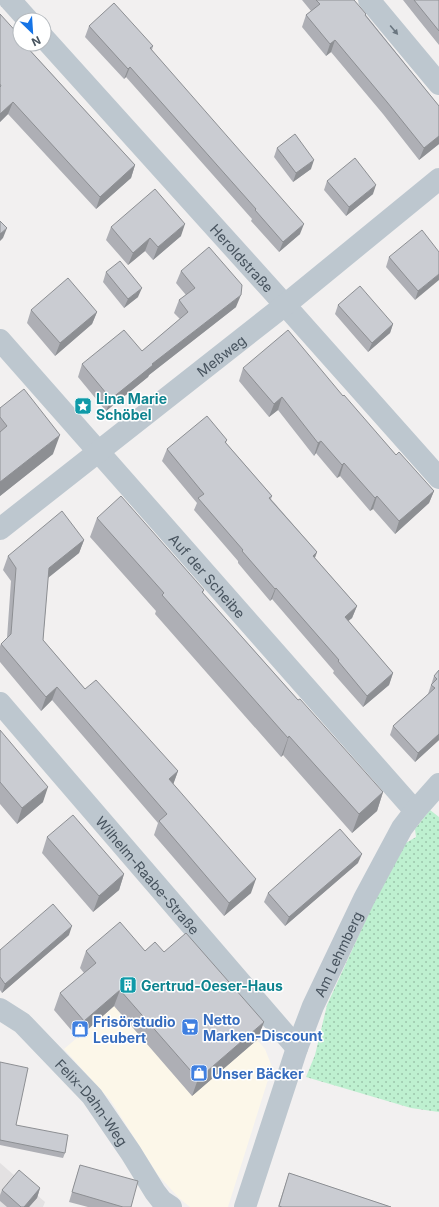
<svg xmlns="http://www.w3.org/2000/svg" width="439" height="1207" viewBox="0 0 439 1207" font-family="Inter,sans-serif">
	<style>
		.commercial { fill: #fcf7e9 }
		.education { fill: #e3e1e2 }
		.garden { fill: url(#garden-dots) }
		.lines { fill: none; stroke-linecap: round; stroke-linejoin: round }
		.minor { stroke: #bdc7cf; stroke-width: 22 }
		.wall { fill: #aeafb5 }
		.shaded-wall { fill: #8d8f93 }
		.building { fill: #caccd2; stroke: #8d8f93 }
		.oneway { fill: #6a7680 }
		.labels { text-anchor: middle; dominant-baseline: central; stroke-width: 3; stroke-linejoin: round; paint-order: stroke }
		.street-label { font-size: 14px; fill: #47535e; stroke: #fff }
		.culture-label { font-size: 14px; font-weight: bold; fill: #0d838f; stroke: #fff; text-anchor: start }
		.shop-label { font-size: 14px; font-weight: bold; fill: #366cbe; stroke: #fff; text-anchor: start }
	</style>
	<defs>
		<pattern id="garden-dots" width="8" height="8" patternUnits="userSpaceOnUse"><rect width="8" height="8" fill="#bef0d0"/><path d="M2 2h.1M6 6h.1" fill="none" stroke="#9cc5ac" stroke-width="1.8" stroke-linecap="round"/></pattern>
	</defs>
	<rect width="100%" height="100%" fill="#f2f0f0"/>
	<!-- commercial -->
	<path class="commercial" d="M180 950 265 1049 272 1067 228 1207H190L179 1198 158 1175 111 1101 64 1049Z"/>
	<!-- education -->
	<path class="education" d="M0 1163 45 1202 43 1207H0Z"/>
	<!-- garden -->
	<path class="garden" d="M430 810 439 817V1112L411 1108 306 1077 315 1055 327 1005 384 880 404 844 416 837 415 829Z"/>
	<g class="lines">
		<!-- minor -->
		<g class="minor">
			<path d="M10 0 28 20"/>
			<path d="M369 0 439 84"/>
			<path id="s1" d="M44 38 285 305 439 478"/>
			<path id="s2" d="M0 340 415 811"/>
			<path id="s3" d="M0 529 285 305 439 179"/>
			<path id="s4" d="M0 703 297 1048"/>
			<path id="s5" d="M0 1009 22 1023 92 1096 131 1153 155 1192 162 1201 171 1207"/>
			<path id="s6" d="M245 1207 297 1048 313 1006 364 899 402 828 415 811 439 784"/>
		</g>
	</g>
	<!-- wall -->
	<path class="wall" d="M302 0H354L366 14V15L439 106V144L419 160 383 114 331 52 326 56 302 27 306 15 311 11Z
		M403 0H439V45L418 19Z
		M0 14 26 46 135 165 131 178 96 209 8 114 0 122Z
		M89 26 153 46 152 50 300 234 279 252 251 221 252 219 126 77 124 79 85 37Z
		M277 148 311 169 293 182 274 157Z
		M327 181 373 194 346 216 324 190Z
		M111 227 181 236 153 260 145 251 128 265 106 240Z
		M439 252 415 300 386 267 389 257Z
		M181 271 236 307 149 375 148 377 106 411 78 377 82 364 142 351 180 319 174 313 179 300 186 295 176 283Z
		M106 272 138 297 124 308 103 282Z
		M338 305 393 324 390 333 368 352 335 314Z
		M31 310 97 312 92 324 55 356 27 323Z
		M243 368 343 396 396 455 434 491 429 503 395 534 373 509 370 511 340 476 337 478 316 453 314 456 278 410 269 417 239 381Z
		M0 408 53 454 0 496Z
		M227 440 226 443 272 496 271 499 317 552 315 558 357 606 352 618 348 621 393 673 389 685 363 707 333 673 334 671 272 599 270 601 238 563V561L194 510 197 503 162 461 167 449Z
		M97 518 204 590 203 593 298 700 383 792 377 811 352 833 283 755 281 757 155 614 156 611 90 537Z
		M84 540 79 553 48 578 43 640 85 689 178 771 173 784 251 893 224 916 154 835 158 823 52 700 41 711 0 662V646L1 644 7 638 11 581 3 570 8 556Z
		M439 670V740L415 762 390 735 393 726 428 694 434 676Z
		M0 730 43 802 17 824 0 804Z
		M47 837 124 874 119 890 93 912 42 853Z
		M358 863 285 926 264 902 268 893Z
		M69 935 2 993 0 990V950Z
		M86 951H145L164 952 258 1039 192 1096 114 1006 78 1038 54 1010 60 993 84 973 80 968Z
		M0 1062 16 1125 65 1153 63 1158 0 1145Z
		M80 1165 131 1207H88L69 1202Z
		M289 1173 391 1207H278Z
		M40 1188 37 1198 29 1207H7L0 1201V1195L2 1190Z"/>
	<!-- shaded-wall -->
	<path class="shaded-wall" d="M335 40 331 52 326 56 330 44Z
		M130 67 126 77 124 79 128 69Z
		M13 102 8 114 0 122V114Z
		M439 136V144L419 160 424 148Z
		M314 160 311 169 293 182 296 173Z
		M135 165 131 178 96 209 100 197Z
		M376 185 373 194 346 216 349 207Z
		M185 224 181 236 153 260 158 247Z
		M304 224 300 234 279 252 283 242Z
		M7 228 3 238 0 241V234Z
		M150 238 145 251 128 265 133 253Z
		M439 274V280L415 300 418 291Z
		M142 288 138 297 124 308 128 299Z
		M241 295 236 307 149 375 148 377 106 411 111 399 152 364Z
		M97 312 92 324 55 356 60 343Z
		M393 324 390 333 368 352 372 343Z
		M282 397 278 410 269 417 274 404Z
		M60 435 53 454 0 496V482Z
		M321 441 316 453 314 456 318 443Z
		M344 463 340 476 337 478 342 465Z
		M434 491 429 503 395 534 399 521Z
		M377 496 373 509 370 511 375 498Z
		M84 540 79 553 44 581 49 568Z
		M317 552 312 564 313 556Z
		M276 588 272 599 270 601 275 589Z
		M357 606 352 618 340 628 345 617Z
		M393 673 389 685 363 707 367 696Z
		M57 687 52 700 41 711 46 697Z
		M439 734V740L415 762 418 753Z
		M289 736 283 755 281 757 288 738Z
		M178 771 173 785 169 779Z
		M48 787 43 802 17 824 22 808Z
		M383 792 377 811 352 833 359 814Z
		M362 854 358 863 285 926 289 917Z
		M124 874 119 890 93 912 99 896Z
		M256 879 251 893 224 916 229 903Z
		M72 926 69 935 2 993 5 984Z
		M120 990 114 1006 78 1038 84 1021Z
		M264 1022 258 1039 192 1096 198 1079Z
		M40 1188 37 1198 29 1207H24Z"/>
	<!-- building -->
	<path class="building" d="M316 0H354L366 14 365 15 439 106V136L424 148 387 102 335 40 330 44 306 15 320 4Z
		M414 0H439V31L422 10Z
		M114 3 153 46 150 48 304 224 283 242 255 210 256 209 130 67 128 69 89 26Z
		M0 14 20 36V44H26L25 45 135 165 100 197 13 102 0 114V87L1 86 0 84Z
		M295 134 314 160 296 173 277 148Z
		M355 158 376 185 349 207 327 181Z
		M155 189 185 224 158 247 150 238 133 253 111 227Z
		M0 221 7 228 0 234Z
		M422 230 439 252V274L418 291 389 257Z
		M209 247 242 285 241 295 152 364 153 365 111 399 82 364 124 330 142 351 188 312 179 300 195 288 181 271Z
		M120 261 142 288 128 299 106 272Z
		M68 278 97 312 60 343 31 310Z
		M360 286 393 324 372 343 338 305Z
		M288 330 343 396 344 395 396 455 399 452 434 491 399 521 377 496 375 498 344 463 342 465 321 441 318 443 282 397 274 404 243 368Z
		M24 389 60 435 0 482V432L7 426 0 417V408Z
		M207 416 227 440 225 442 272 496 269 498 317 552 313 556 357 606 345 617 393 673 367 696 338 661 339 660 276 588 275 589 242 551 243 550 198 498 204 494 167 449Z
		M121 496 204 590 202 592 298 700 300 699 383 792 359 814 289 736 288 738 162 595 164 593 97 518Z
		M62 511 84 540 49 568 43 640 85 689 96 680 178 771 169 779 256 879 229 903 159 821 167 814 57 687 46 697 1 644 11 634 16 568 8 556Z
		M439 670V734L418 753 393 726 435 688 431 685 437 679 434 676Z
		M0 730 48 787 22 808 0 782Z
		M73 815 124 874 99 896 47 837Z
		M340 829 362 854 289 917 268 893Z
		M53 904 72 926 5 984 0 977V950Z
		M120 922 145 951 155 942 164 952 186 933 264 1022 198 1079 120 990 84 1021 60 993 96 963 86 951Z
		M0 1062 28 1068 16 1125 68 1135 65 1153 0 1140Z
		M80 1165 138 1181 131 1207H123L72 1192Z
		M19 1170 40 1188 24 1207H21L2 1190Z
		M289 1173 391 1207H282L279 1206Z"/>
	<!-- one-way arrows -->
	<defs><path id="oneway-solid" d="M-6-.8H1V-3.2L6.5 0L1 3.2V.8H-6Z"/></defs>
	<use class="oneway" href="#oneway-solid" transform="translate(394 30) rotate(50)"/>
	<!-- icons -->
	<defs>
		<symbol id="sight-square" viewBox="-11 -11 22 22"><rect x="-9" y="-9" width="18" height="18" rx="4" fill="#0f9aa8" stroke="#fff"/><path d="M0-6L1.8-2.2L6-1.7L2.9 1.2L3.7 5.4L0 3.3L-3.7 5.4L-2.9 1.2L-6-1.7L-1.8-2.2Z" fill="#fff"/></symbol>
		<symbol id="building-square" viewBox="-11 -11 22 22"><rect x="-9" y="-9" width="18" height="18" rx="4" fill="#0f9aa8" stroke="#fff"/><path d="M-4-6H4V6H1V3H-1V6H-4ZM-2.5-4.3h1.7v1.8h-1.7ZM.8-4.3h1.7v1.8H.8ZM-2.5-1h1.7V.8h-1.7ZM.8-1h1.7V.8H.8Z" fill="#fff"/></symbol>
		<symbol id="supermarket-square" viewBox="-11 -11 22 22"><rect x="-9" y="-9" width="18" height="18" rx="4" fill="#3f7fe0" stroke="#fff"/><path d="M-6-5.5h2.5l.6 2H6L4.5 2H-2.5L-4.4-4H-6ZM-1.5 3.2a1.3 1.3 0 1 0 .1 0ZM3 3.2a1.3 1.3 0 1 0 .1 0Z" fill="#fff"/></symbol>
		<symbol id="shop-square" viewBox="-11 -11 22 22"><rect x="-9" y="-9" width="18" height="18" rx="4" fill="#3f7fe0" stroke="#fff"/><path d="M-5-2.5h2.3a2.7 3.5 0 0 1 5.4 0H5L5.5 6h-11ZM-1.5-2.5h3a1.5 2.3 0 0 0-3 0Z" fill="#fff"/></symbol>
	</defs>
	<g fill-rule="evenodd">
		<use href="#sight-square" x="73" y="396" width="20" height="20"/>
		<use href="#building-square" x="118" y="975" width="20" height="20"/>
		<use href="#supermarket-square" x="180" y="1017" width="20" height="20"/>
		<use href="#shop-square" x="70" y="1019" width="20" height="20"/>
		<use href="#shop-square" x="189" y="1063" width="20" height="20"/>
	</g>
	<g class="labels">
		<!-- street labels -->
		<g class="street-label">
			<text stroke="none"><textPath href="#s1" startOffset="296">Heroldstraße</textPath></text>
			<text stroke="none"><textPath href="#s3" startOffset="281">Meßweg</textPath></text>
			<text stroke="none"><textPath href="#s2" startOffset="314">Auf der Scheibe</textPath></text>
			<text stroke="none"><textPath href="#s4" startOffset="227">Wilhelm-Raabe-Straße</textPath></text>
			<text stroke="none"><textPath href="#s6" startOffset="270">Am Lehmberg</textPath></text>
			<text stroke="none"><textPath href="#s5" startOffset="132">Felix-Dahn-Weg</textPath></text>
		</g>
		<!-- culture labels -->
		<g class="culture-label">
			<text x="96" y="398">Lina Marie<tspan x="96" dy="16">Schöbel</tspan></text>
			<text x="141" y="985">Gertrud-Oeser-Haus</text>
		</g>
		<!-- shop labels -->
		<g class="shop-label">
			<text x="203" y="1019">Netto<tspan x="203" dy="16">Marken-Discount</tspan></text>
			<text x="93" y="1021">Frisörstudio<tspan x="93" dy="16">Leubert</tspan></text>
			<text x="212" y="1073">Unser Bäcker</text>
		</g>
	</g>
	<!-- north arrow -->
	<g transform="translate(32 32) rotate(155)"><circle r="19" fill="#ffffff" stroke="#b5babf"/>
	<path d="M0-3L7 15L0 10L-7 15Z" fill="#1674e6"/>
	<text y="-6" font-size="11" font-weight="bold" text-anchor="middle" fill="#47535e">N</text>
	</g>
</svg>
